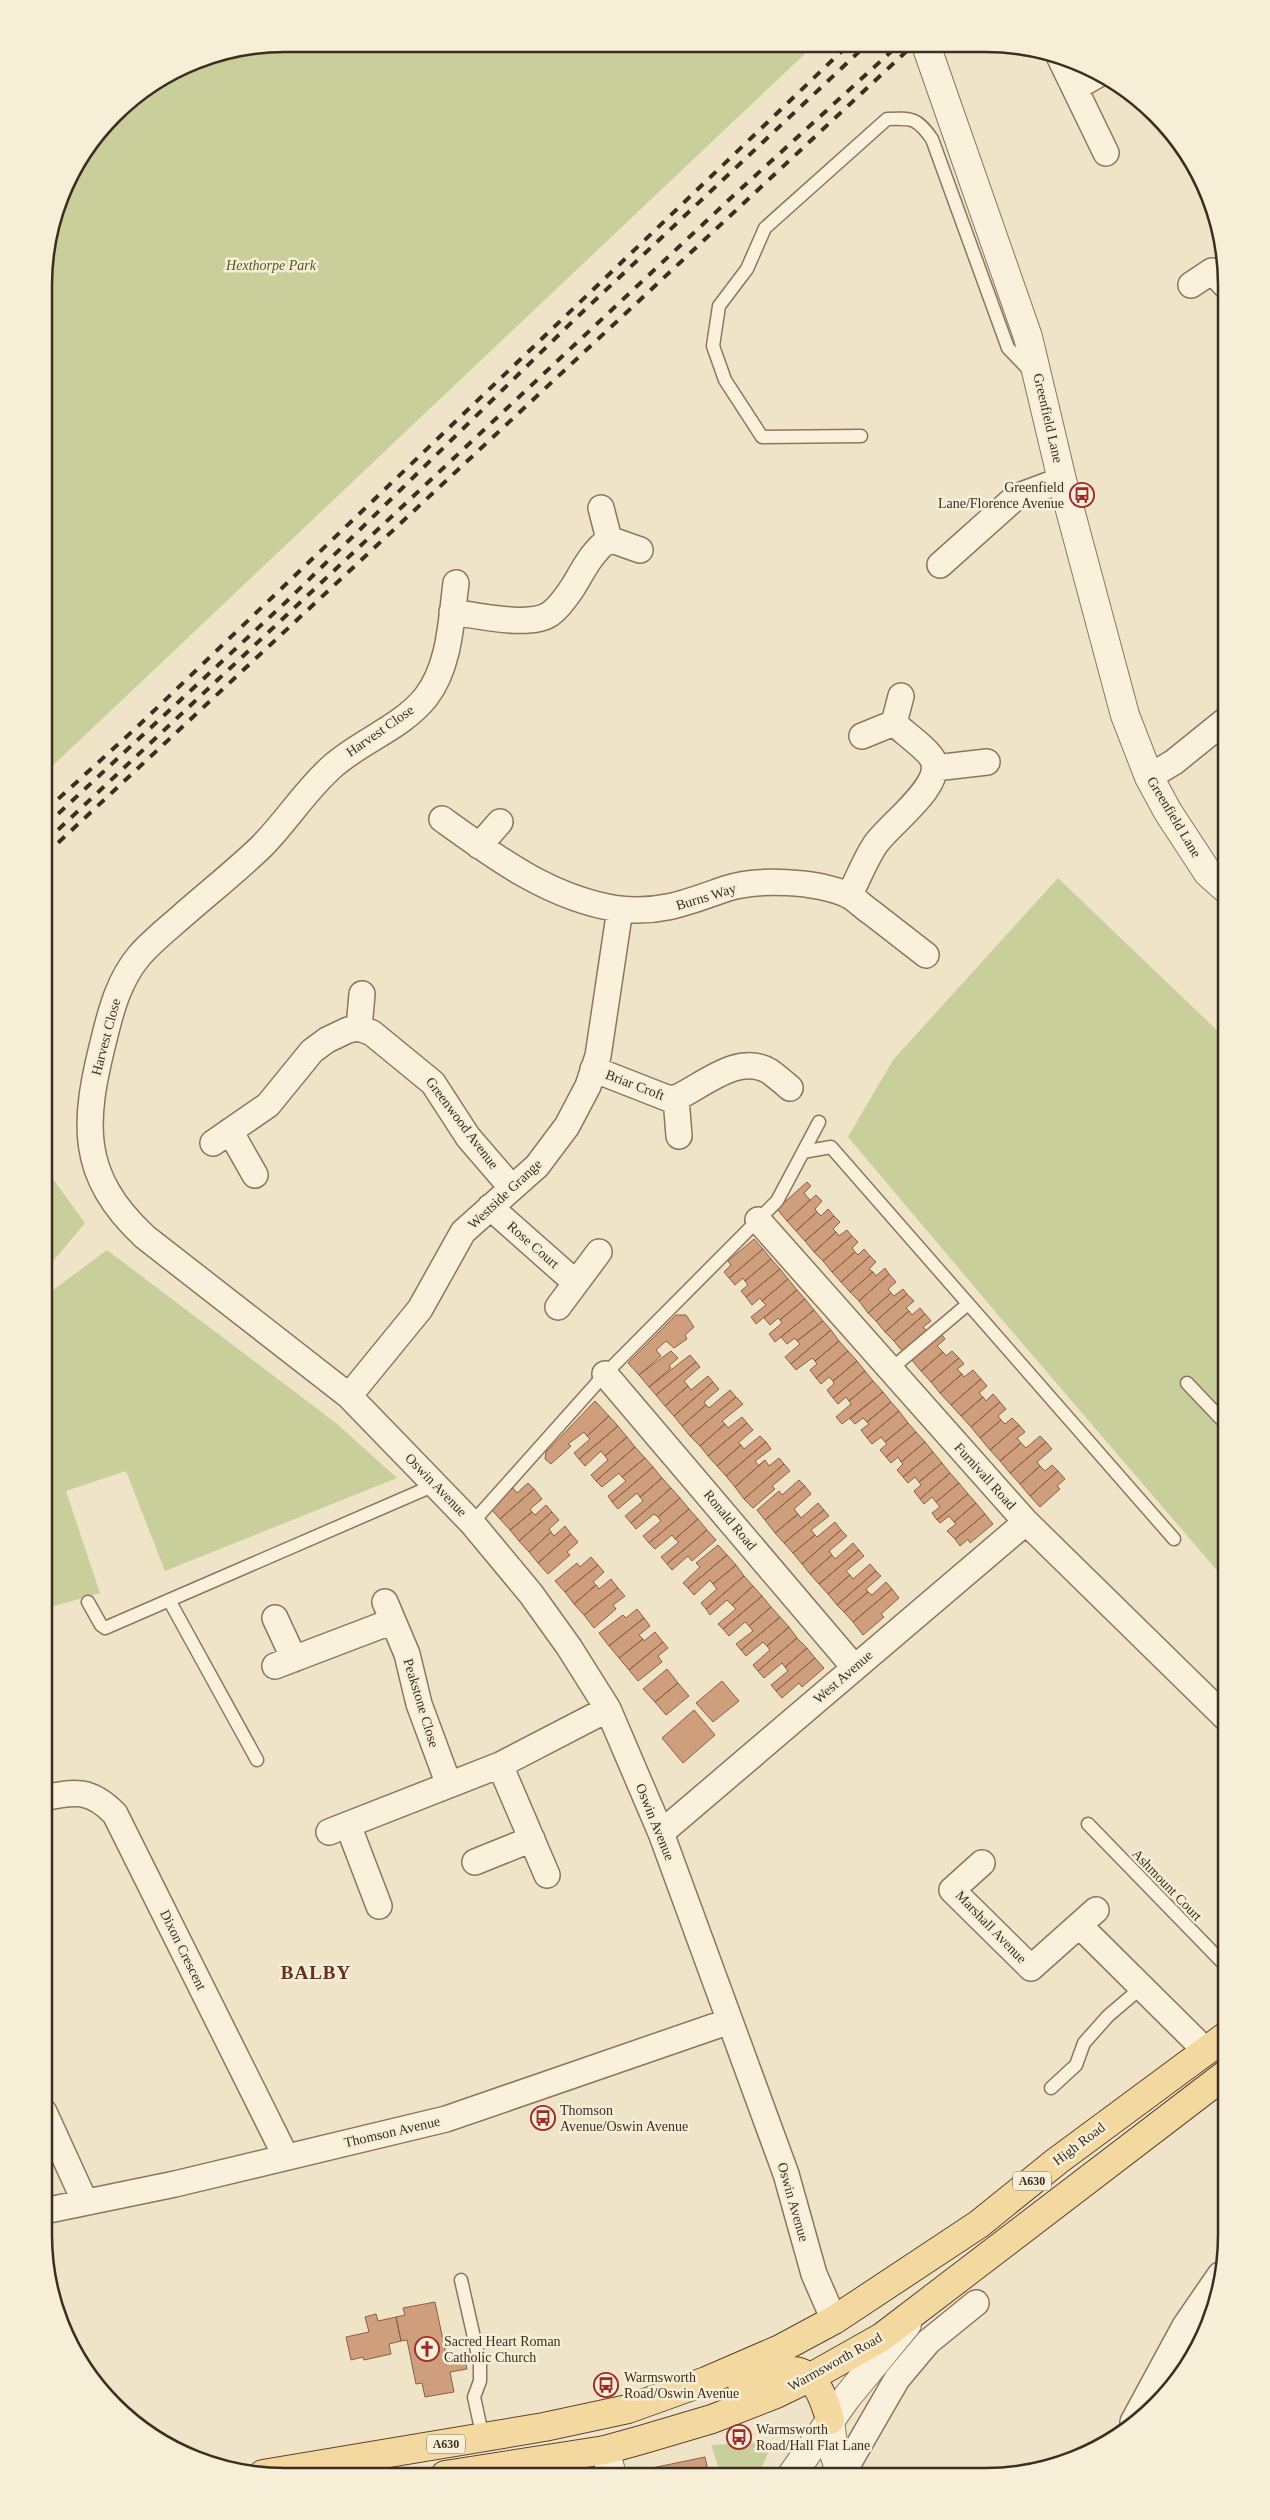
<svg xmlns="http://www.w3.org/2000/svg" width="1270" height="2520" viewBox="0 0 1270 2520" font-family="Georgia,serif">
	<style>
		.green { fill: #c9cf9b }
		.building { fill: #cf9f7d; stroke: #8d5f41 }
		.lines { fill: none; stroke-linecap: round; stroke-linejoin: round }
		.service-casing { stroke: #8d765c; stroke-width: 15 }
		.minor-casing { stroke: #8d765c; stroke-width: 28 }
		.tertiary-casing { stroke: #8d765c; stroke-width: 30 }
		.primary-casing { stroke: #5b4430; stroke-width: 30 }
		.service { stroke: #faf1dc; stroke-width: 12 }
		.minor { stroke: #faf1dc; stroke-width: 25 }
		.tertiary { stroke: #faf1dc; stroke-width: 28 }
		.primary { stroke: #f3d9a0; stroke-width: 28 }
		.rail { stroke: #3d2e20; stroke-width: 4; stroke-dasharray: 9 9; stroke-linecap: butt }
		.labels { text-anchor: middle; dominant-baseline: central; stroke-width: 5; stroke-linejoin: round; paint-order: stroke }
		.shield { fill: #f7eed8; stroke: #756857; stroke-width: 1 }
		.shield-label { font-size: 12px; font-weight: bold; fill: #3d2e20 }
		.park-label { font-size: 14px; font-style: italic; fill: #4d5a26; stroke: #f7eed8 }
		.street-label { font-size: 14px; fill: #3d2e20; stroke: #f7eed8 }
		.poi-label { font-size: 14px; fill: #3d2e20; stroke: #f7eed8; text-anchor: start }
		.district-label { font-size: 19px; font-weight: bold; letter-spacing: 1px; fill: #6b2e1e; stroke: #f7eed8 }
		.rim { fill: none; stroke: #3d2e20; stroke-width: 2.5 }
	</style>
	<rect width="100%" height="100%" fill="#f0e4c8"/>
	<!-- green -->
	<path class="green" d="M286 44 812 47 45 773 46 254 69 178 126 104 193 62Z
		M1058 878 1226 1039V1581L1004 1322 848 1137 893 1060Z
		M45 1168 85 1223 45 1271Z
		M107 1250 336 1423 397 1478 165 1571 126 1471 66 1491 100 1593 44 1609 45 1296Z
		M765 2442 769 2451 758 2476 721 2475 711 2445Z"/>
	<!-- building -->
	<path class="building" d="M807 1182 811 1186 804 1193 810 1200 787 1221 777 1209Z
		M816 1195 822 1201 815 1209 817 1212 796 1231 787 1221Z
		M828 1209 834 1216 805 1241 796 1231 817 1212 821 1216Z
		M834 1216 840 1222 833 1229 836 1232 814 1252 805 1241Z
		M847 1230 852 1236 823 1261 814 1252 836 1232 839 1236Z
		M852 1236 858 1242 852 1248 855 1252 832 1272 823 1261Z
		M754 1239 763 1249 729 1278 724 1272 731 1265 728 1261Z
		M763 1249 771 1259 745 1281 743 1278 735 1285 729 1278Z
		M864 1249 870 1256 841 1282 832 1272 855 1252 858 1255Z
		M870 1256 876 1262 869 1269 873 1272 850 1292 841 1282Z
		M771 1259 780 1269 746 1297 741 1291 748 1285 745 1281Z
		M885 1268 889 1274 859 1301 850 1292 873 1272 876 1276Z
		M780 1269 788 1279 762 1301 760 1298 752 1305 746 1297Z
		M889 1274 896 1282 888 1289 891 1293 868 1313 859 1301Z
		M788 1279 797 1290 756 1324 751 1317 766 1305 762 1301Z
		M903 1289 907 1294 876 1321 868 1313 891 1293 894 1296Z
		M797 1290 805 1299 780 1320 778 1318 770 1325 764 1318Z
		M907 1294 914 1301 906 1308 909 1311 885 1332 876 1321Z
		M805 1299 814 1310 775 1342 769 1334 782 1323 780 1320Z
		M920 1308 925 1314 894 1341 885 1332 909 1311 912 1315Z
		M814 1310 823 1321 797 1341 795 1338 787 1344 781 1337Z
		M925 1314 931 1321 923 1327 927 1331 903 1352 894 1341Z
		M676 1315H686L694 1327 685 1335 687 1339 674 1348 666 1341 656 1350 661 1356 639 1375 628 1363Z
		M823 1321 831 1330 791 1364 785 1357 800 1344 797 1341Z
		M831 1330 839 1341 815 1361 812 1358 796 1370 791 1364Z
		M941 1334 945 1339 937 1346 943 1352 921 1371 911 1359Z
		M839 1341 848 1351 816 1378 810 1370 817 1364 815 1361Z
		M671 1351 678 1358 669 1366 671 1368 649 1387 639 1375Z
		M848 1351 857 1361 833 1381 829 1377 821 1384 816 1378Z
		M952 1351 959 1358 931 1382 921 1371 943 1352 946 1356Z
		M690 1355 696 1362 656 1395 649 1387Z
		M959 1358 964 1364 957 1369 962 1374 940 1393 931 1382Z
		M857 1361 865 1371 833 1398 827 1390 834 1384 833 1381Z
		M696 1362 700 1367 684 1381 688 1386 665 1406 656 1395Z
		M973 1370 981 1379 951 1405 940 1393 962 1374 964 1377Z
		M865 1371 873 1381 849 1401 846 1397 838 1404 833 1398Z
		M708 1376 713 1382 674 1416 665 1406 688 1386 691 1390Z
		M981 1379 987 1386 979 1393 983 1397 961 1416 951 1405Z
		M873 1381 883 1392 842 1424 836 1417 851 1404 849 1401Z
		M713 1382 719 1389 704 1402 706 1405 682 1426 674 1416Z
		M730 1390 736 1397 690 1436 682 1426 706 1405 709 1408Z
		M883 1392 891 1402 867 1422 863 1418 855 1424 850 1419Z
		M993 1394 1000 1402 971 1427 961 1416 983 1397 986 1401Z
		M736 1397 743 1404 722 1421 725 1424 700 1446 690 1436Z
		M595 1401 609 1416 587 1436 584 1432 568 1444 571 1446 551 1464 545 1459 546 1452Z
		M891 1402 899 1411 867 1438 861 1430 869 1424 867 1422Z
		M1000 1402 1006 1409 998 1416 1001 1420 980 1438 971 1427Z
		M899 1411 908 1423 885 1442 881 1437 872 1444 867 1438Z
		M609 1416 618 1426 579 1459 574 1453 590 1439 587 1436Z
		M742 1417 747 1423 708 1456 700 1446 725 1424 728 1428Z
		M1012 1418 1019 1425 990 1450 980 1438 1001 1420 1005 1424Z
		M747 1423 753 1430 738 1443 741 1445 717 1466 708 1456Z
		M908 1423 916 1432 886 1457 880 1450 887 1444 885 1442Z
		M1019 1425 1025 1432 1017 1438 1021 1443 1000 1461 990 1450Z
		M618 1426 627 1437 605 1456 601 1451 585 1466 579 1459Z
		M916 1432 925 1442 901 1462 898 1457 891 1463 886 1457Z
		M760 1436 766 1442 726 1476 717 1466 741 1445 744 1449Z
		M1040 1436 1046 1442 1010 1473 1000 1461 1021 1443 1026 1448Z
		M627 1437 635 1447 596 1481 591 1475 608 1460 605 1456Z
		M766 1442 771 1449 755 1461 759 1466 765 1460 735 1487 726 1476Z
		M925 1442 933 1452 903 1477 897 1470 903 1464 901 1462Z
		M1046 1442 1052 1449 1037 1462 1040 1466 1020 1484 1010 1473Z
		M635 1447 645 1458 622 1477 619 1473 602 1487 596 1481Z
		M933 1452 942 1463 919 1482 915 1477 908 1483 903 1477Z
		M645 1458 653 1467 612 1502 608 1496 626 1481 622 1477Z
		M779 1458 784 1464 744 1499 735 1487 765 1460 769 1466Z
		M942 1463 950 1473 920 1499 914 1491 921 1485 919 1482Z
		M784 1464 790 1471 772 1486 775 1489 753 1508 744 1499Z
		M1052 1465 1058 1471 1030 1496 1020 1484 1040 1466 1045 1471Z
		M653 1467 662 1478 640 1497 637 1493 618 1509 612 1502Z
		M1058 1471 1065 1479 1057 1486 1060 1489 1040 1507 1030 1496Z
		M950 1473 959 1483 936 1502 932 1497 924 1504 920 1499Z
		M662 1478 671 1488 631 1523 625 1516 643 1501 640 1497Z
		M799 1480 805 1486 765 1520 757 1510 779 1491 782 1495Z
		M528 1483 534 1489 500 1519 490 1508 513 1488 517 1493Z
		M959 1483 968 1494 937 1520 932 1513 940 1507 936 1502Z
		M805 1486 811 1494 794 1509 798 1514 775 1533 765 1520Z
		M671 1488 680 1498 658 1517 654 1514 636 1529 631 1523Z
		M534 1489 542 1499 530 1509 532 1512 510 1530 500 1519Z
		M968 1494 976 1503 954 1522 949 1516 940 1523 937 1520Z
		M680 1498 689 1509 649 1543 643 1536 661 1521 658 1517Z
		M818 1503 824 1510 784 1543 775 1533 798 1514 801 1518Z
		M976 1503 985 1514 955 1539 947 1531 956 1524 954 1522Z
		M546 1505 552 1512 519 1541 510 1530 532 1512 535 1515Z
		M689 1509 698 1519 675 1539 672 1535 655 1549 649 1543Z
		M824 1510 829 1516 811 1530 815 1535 793 1553 784 1543Z
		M552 1512 559 1520 549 1529 551 1532 529 1552 519 1541Z
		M985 1514 993 1524 970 1543 968 1539 960 1546 955 1539Z
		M698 1519 707 1530 667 1564 661 1557 679 1542 675 1539Z
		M835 1522 841 1530 802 1564 793 1553 815 1535 817 1537Z
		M565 1526 571 1534 538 1563 529 1552 551 1532 554 1536Z
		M707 1530 716 1540 692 1561 688 1556 672 1570 667 1564Z
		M841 1530 847 1536 829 1551 832 1555 810 1574 802 1564Z
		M571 1534 578 1542 567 1552 570 1555 548 1574 538 1563Z
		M853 1543 859 1550 819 1584 810 1574 832 1555 835 1559Z
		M718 1545 727 1555 688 1588 683 1583 700 1567 696 1563Z
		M859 1550 864 1556 846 1571 850 1575 828 1594 819 1584Z
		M727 1555 736 1565 713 1584 710 1580 694 1595 688 1588Z
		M591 1557 598 1565 565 1592 555 1581 577 1563 580 1567Z
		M870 1564 876 1571 837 1605 828 1594 850 1575 853 1579Z
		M598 1565 604 1572 593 1582 596 1585 574 1604 565 1592Z
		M736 1565 744 1576 706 1609 701 1603 717 1589 713 1584Z
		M876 1571 881 1576 866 1589 868 1592 844 1612 837 1605Z
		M744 1576 753 1586 732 1605 727 1600 710 1615 706 1609Z
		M611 1579 618 1588 584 1615 574 1604 596 1585 599 1589Z
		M886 1582 892 1589 853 1622 844 1612 868 1592 872 1595Z
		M753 1586 762 1596 723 1629 718 1624 736 1609 732 1605Z
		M618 1588 625 1596 613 1605 616 1609 594 1628 584 1615Z
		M892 1589 899 1598 881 1614 884 1617 863 1635 853 1622Z
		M762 1596 771 1607 749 1626 745 1622 729 1636 723 1629Z
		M771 1607 780 1617 741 1650 736 1644 753 1631 749 1626Z
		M637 1609 644 1618 609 1646 599 1633 623 1615 626 1618Z
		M780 1617 789 1627 767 1646 763 1642 746 1656 741 1650Z
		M644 1618 650 1626 639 1635 643 1639 619 1658 609 1646Z
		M789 1627 797 1638 758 1671 753 1665 770 1650 767 1646Z
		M655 1632 663 1642 629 1670 619 1658 643 1639 644 1641Z
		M797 1638 807 1648 785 1667 782 1663 764 1678 758 1671Z
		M663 1642 668 1648 658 1656 662 1662 638 1681 629 1670Z
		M807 1648 815 1658 776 1691 771 1685 788 1671 785 1667Z
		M815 1658 824 1668 802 1687 799 1683 782 1698 776 1691Z
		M667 1669 678 1683 655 1702 643 1689Z
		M722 1681 739 1701 713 1722 696 1703Z
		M678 1683 689 1696 666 1715 655 1702Z
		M694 1710 715 1735 683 1763 662 1738Z
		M435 2302 447 2359 464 2355 467 2369 450 2372 454 2392 425 2397 422 2383 416 2384 407 2340 401 2341 396 2317 405 2315 403 2308Z
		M376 2314 378 2321 396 2317 401 2341 389 2344 391 2354 364 2360 363 2357 351 2360 346 2337 369 2332 365 2317Z
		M705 2457 709 2475H654L652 2468Z"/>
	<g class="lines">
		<defs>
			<path id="service" d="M861 436 762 437 725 380 713 346 719 306 747 269 765 228 887 119C913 118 917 118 932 139L1008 348 1031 372
				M803 1152 831 1147 1174 1539
				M891 1369 968 1304
				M1187 1383 1226 1424
				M472 1523 605 1374 777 1201 819 1122
				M169 1600 257 1760
				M88 1602 101 1625 105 1628 437 1484
				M1088 1824 1226 1966
				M1051 2088 1076 2065 1084 2043 1108 2016 1142 1987
				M461 2280 480 2364V2381L474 2397 483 2438"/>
			<path id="minor" d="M1060 58 1106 153
				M1075 88 1099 74
				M1191 285 1212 271 1226 286
				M601 508 609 539 640 550
				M940 565 1016 497 1062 480
				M456 583C451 621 450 666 426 697 402 727 363 740 334 765 306 789 287 821 261 847 235 872 207 894 181 917 166 930 151 942 139 956 119 980 111 1010 104 1039 83 1122 78 1175 145 1237L349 1396 472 1523 531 1594 569 1647 608 1709 661 1833 786 2174 814 2274 834 2320
				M452 612C476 615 530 628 550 614 559 608 567 596 573 587 584 569 591 553 609 539
				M862 736 894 723 901 696
				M935 768 987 762
				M1149 777 1174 762 1226 720
				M442 819C496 858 551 899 619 909 660 914 688 902 725 889 758 878 816 881 848 895 856 899 864 908 872 913 890 927 908 941 926 955
				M479 846 500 822
				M849 896C858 879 865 860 875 845 889 824 944 786 933 760 929 750 903 732 894 723
				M359 1028 362 994
				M593 1069 667 1098H676C704 1085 738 1053 769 1071 776 1076 783 1082 790 1088
				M676 1098 679 1136
				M230 1131 255 1175
				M213 1143 268 1105 312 1051 327 1040 348 1030 359 1028 372 1033 433 1083 468 1137 512 1188
				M490 1207 576 1283
				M758 1220 1026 1522 1226 1718
				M558 1307 599 1252
				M605 1374 854 1667
				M349 1396 420 1309 463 1232 537 1166 567 1126 588 1086 598 1056 620 909
				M385 1602 407 1654 419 1704 449 1785
				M275 1618 294 1659
				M275 1666 393 1621
				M500 1765 547 1875
				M44 1798C75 1791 91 1789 115 1814L286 2157
				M348 1825 379 1906
				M329 1832 500 1765 608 1709
				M661 1833 1026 1522
				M475 1862 532 1839
				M982 1863 952 1890 1031 1968 1096 1910
				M1080 1926 1205 2050
				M44 2112 85 2202
				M44 2211 175 2184 446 2119 730 2021
				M1133 2422 1185 2326 1220 2275
				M841 2476 897 2379 928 2342 976 2303"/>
			<path id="tertiary" d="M927 48 1028 337 1062 480 1125 715 1149 777 1168 812 1208 873 1226 889
				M830 2420 834 2453 841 2476
				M605 2450 612 2475
				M791 2476 847 2397 907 2324"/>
			<path id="primary" d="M742 2384C793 2364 814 2360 830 2420
				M263 2474 544 2427 628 2409 706 2381 780 2349 834 2320 979 2224 1057 2161 1226 2036
				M445 2475 605 2450 641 2440 712 2419 776 2394 811 2377 882 2337 1226 2074"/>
		</defs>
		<!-- service casing -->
		<use href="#service" class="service-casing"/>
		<!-- minor casing -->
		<use href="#minor" class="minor-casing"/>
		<!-- tertiary casing -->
		<use href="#tertiary" class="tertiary-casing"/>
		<!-- primary casing -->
		<use href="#primary" class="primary-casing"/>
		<!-- service -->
		<use href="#service" class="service"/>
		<!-- minor -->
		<use href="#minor" class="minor"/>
		<!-- tertiary -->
		<use href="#tertiary" class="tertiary"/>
		<!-- primary -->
		<use href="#primary" class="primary"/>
		<!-- rail -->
		<path class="rail" d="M45 811 137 727 846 47
			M45 826 287 601 574 320 864 47
			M45 842 733 196 895 48
			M45 855 910 48"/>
	</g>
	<!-- icons -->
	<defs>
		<symbol id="bus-ring" viewBox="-11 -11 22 22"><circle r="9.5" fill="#f7eed8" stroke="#9e2a2b" stroke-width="1.5"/><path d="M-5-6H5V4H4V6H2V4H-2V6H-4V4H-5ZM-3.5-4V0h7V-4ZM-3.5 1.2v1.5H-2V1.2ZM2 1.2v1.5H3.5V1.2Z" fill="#9e2a2b"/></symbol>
		<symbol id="church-ring" viewBox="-11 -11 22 22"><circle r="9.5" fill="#f7eed8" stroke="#9e2a2b" stroke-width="1.5"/><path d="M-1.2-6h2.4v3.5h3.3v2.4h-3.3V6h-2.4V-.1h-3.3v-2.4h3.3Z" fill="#9e2a2b"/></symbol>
	</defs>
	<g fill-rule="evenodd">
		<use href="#bus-ring" x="1068" y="481" width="28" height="28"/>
		<use href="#bus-ring" x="529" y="2104" width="28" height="28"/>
		<use href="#church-ring" x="413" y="2335" width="28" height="28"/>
		<use href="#bus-ring" x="592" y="2371" width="28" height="28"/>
		<use href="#bus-ring" x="725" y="2423" width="28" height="28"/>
	</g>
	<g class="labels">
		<!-- shield labels -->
		<g class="shield">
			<rect x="1013" y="2171.5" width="38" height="19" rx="4"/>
			<rect x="427" y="2434.5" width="38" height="19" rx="4"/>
		</g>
		<g class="shield-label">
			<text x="1032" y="2181">A630</text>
			<text x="446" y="2444">A630</text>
		</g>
		<!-- park labels -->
		<g class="park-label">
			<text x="271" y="265">Hexthorpe Park</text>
		</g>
		<!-- street labels -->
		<g class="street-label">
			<text transform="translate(1048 418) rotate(77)">Greenfield Lane</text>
			<text transform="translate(380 731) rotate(-35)">Harvest Close</text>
			<text transform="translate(1174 817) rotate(59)">Greenfield Lane</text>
			<text transform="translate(706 897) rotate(-17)">Burns Way</text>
			<text transform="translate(106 1037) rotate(-75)">Harvest Close</text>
			<text transform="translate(635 1085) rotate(21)">Briar Croft</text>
			<text transform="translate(462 1123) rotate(53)">Greenwood Avenue</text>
			<text transform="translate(505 1194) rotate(-43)">Westside Grange</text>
			<text transform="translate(533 1245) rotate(41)">Rose Court</text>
			<text transform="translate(985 1476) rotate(48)">Furnivall Road</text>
			<text transform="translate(436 1485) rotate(46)">Oswin Avenue</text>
			<text transform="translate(730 1520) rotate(50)">Ronald Road</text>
			<text transform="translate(843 1677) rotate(-41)">West Avenue</text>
			<text transform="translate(421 1703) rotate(73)">Peakstone Close</text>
			<text transform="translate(655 1822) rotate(68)">Oswin Avenue</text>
			<text transform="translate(1167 1885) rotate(46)">Ashmount Court</text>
			<text transform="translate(991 1927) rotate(46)">Marshall Avenue</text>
			<text transform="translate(183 1950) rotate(64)">Dixon Crescent</text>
			<text transform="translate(392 2132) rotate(-13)">Thomson Avenue</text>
			<text transform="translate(1079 2144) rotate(-37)">High Road</text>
			<text transform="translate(793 2202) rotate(74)">Oswin Avenue</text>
			<text transform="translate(835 2362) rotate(-29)">Warmsworth Road</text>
		</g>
		<!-- poi labels -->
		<g class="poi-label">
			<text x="1064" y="487" text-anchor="end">Greenfield<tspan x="1064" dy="16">Lane/Florence Avenue</tspan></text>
			<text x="560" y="2110">Thomson<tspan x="560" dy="16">Avenue/Oswin Avenue</tspan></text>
			<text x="444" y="2341">Sacred Heart Roman<tspan x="444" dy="16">Catholic Church</tspan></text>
			<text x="624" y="2377">Warmsworth<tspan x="624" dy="16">Road/Oswin Avenue</tspan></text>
			<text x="756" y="2429">Warmsworth<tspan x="756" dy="16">Road/Hall Flat Lane</tspan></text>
		</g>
		<!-- district labels -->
		<g class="district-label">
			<text x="316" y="1972">BALBY</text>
		</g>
	</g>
	<!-- crop -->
	<path d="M0 0H1270V2520H0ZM285 52H985A233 233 0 0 1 1218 285V2235A233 233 0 0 1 985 2468H285A233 233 0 0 1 52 2235V285A233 233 0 0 1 285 52Z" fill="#f7eed8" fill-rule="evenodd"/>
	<path class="rim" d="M285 52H985A233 233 0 0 1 1218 285V2235A233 233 0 0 1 985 2468H285A233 233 0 0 1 52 2235V285A233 233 0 0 1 285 52Z"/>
</svg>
